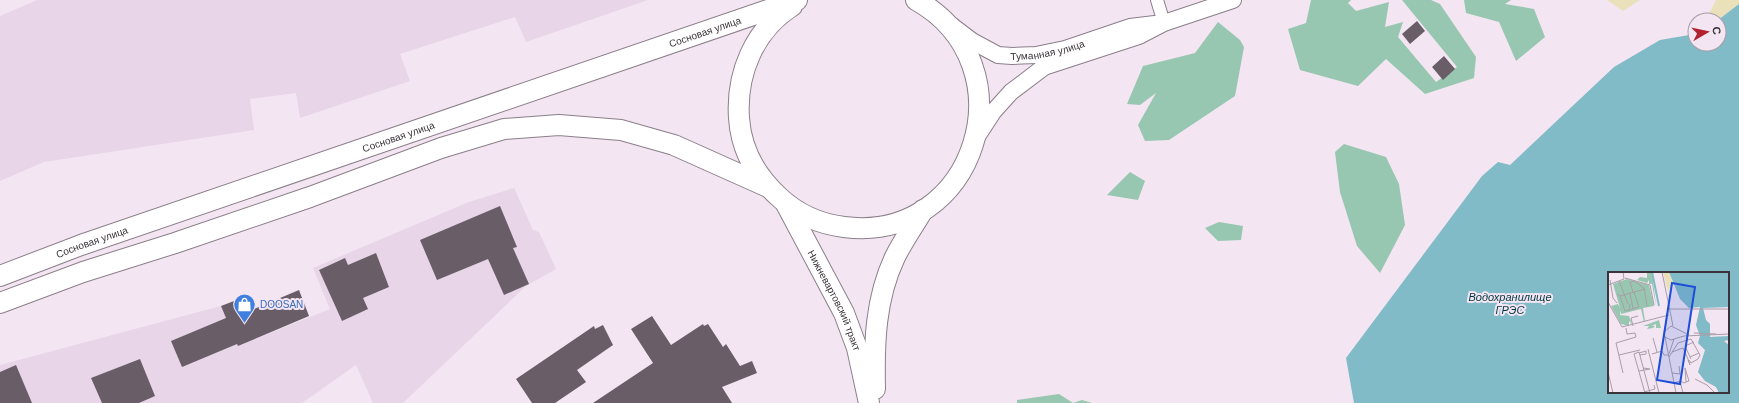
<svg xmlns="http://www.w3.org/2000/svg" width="1739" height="403" viewBox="0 0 1739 403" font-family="Helvetica,sans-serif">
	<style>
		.built { fill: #e8d5e7 }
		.green { fill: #97c7b0 }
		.sand { fill: #eae1bb }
		.water { fill: #80bbc7; fill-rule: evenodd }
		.building { fill: #695d68 }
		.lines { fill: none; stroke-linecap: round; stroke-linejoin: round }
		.minor-casing { stroke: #8b7f8a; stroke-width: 14 }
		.tertiary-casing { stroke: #8b7f8a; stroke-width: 18 }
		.primary-casing { stroke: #8b7f8a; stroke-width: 22 }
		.minor { stroke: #fff; stroke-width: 12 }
		.tertiary { stroke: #fff; stroke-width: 16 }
		.primary { stroke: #fff; stroke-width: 20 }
		.labels { text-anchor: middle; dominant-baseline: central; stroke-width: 4; stroke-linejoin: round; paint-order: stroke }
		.street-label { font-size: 10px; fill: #3a3439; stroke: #f3e5f2 }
		.shop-label { font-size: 10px; fill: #366cbe; stroke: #f3e5f2; text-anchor: start }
		.water-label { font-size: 11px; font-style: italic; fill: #003841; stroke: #f3e5f2 }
		.inset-river { fill: none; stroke: #80bbc7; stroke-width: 2 }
		.inset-road { fill: none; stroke: #a99ea8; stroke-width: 1 }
		.view { fill: #1d4ed8; fill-opacity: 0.15; stroke: #1d4ed8; stroke-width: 2 }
		.inset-edge { fill: none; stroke: #3a3439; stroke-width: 2 }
	</style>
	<rect width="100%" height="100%" fill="#f3e5f2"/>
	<!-- built -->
	<path class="built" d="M37 0H648L526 42 515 17 400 54 410 81 300 118 296 93 250 99 254 130 44 162 0 181V16Z
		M514 188 533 230 539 232 556 269 526 286 403 403H373L356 365 302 403H0V365L221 306 238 346 330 309 313 268 469 202Z"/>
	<!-- green -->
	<path class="green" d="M1311 0H1351L1348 3 1356 11 1389 2 1385 27 1403 22 1398 37 1436 82 1457 67 1402 0H1431L1440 4 1476 57 1474 78 1425 94 1386 59 1358 86 1300 70 1288 29 1306 23Z
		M1464 0H1511L1505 4 1534 9 1545 37 1516 61 1499 22 1466 13Z
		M1218 22 1240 40 1244 47 1235 96 1169 140 1145 141 1138 125 1156 93 1140 105 1127 104 1143 66 1195 53Z
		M1344 144 1386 157 1399 184 1405 225 1380 273 1357 246 1340 192 1335 152Z
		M1130 172 1145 181 1138 200 1107 195Z
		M1219 222 1243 226 1241 240 1218 241 1205 228Z
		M1059 394 1073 403 1082 400 1092 403H1017V400Z"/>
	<!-- sand -->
	<path class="sand" d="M1607 0H1640L1623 11Z
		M1716 0H1739V4L1718 20H1706Z"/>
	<!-- water -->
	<path class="water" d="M1739 4V403H1354L1346 358 1482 176 1498 162 1510 165 1614 67 1660 40 1695 34V44H1719V20H1718ZM1609 273H1728V392H1609Z"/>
	<!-- building -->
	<path class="building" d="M1417 21 1425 31 1410 44 1402 34Z
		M1444 56 1455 69 1443 80 1432 67Z
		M500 206 517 247 513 248 529 284 504 295 488 259 437 280 420 240Z
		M376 253 389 287 363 298 368 309 342 321 319 270 345 258 348 265Z
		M299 290 309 316 238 346 237 344 182 367 171 341 226 318 221 306 234 301 240 315Z
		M652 316 671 345 703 324 704 326 708 324 723 347 726 344 740 366 752 361 757 373 722 387 732 403H593L653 363 631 329Z
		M603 325 613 345 577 370 586 382 555 403H532L516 379 594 326 595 329Z
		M140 359 155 396 139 403H102L91 378Z
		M16 365 32 403H0V372Z"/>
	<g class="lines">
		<defs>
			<path id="minor" d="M1157 0 1164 23"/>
			<g id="tertiary">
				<path id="s1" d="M951 25 972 41 998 55 1012 56 1036 55 1065 49 1130 27 1155 24"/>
				<path d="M976 138 993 112 1011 92 1044 67 1139 36 1164 23 1233 0"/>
			</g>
			<g id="primary">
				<path d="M792 6C754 30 736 74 739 118 741 149 756 176 779 197 797 214 820 224 844 227 976 244 1032 65 916 0"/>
				<path id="s2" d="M786 204 844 313 857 348 869 403"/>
				<path id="s3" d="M0 276 81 245 797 0"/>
				<path d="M0 303 83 272 175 243 310 197 441 148 504 129 559 125 621 130 674 145 768 187"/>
				<path d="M875 389C874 344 875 299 895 257 903 241 914 225 923 210"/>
			</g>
		</defs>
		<!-- minor casing -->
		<use href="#minor" class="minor-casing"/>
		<!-- tertiary casing -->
		<use href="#tertiary" class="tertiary-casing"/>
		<!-- primary casing -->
		<use href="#primary" class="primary-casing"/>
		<!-- minor -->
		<use href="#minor" class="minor"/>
		<!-- tertiary -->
		<use href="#tertiary" class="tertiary"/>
		<!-- primary -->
		<use href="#primary" class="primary"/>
	</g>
	<!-- icons -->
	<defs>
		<symbol id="shop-pin" viewBox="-11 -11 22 30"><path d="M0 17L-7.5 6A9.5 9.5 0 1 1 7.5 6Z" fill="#3f7fe0" stroke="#f3e5f2"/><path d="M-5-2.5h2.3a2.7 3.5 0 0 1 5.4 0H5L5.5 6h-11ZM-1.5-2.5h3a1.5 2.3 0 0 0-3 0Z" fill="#fff"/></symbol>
	</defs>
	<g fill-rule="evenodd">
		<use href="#shop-pin" x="232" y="292" width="25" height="34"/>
	</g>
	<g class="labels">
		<!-- street labels -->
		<g class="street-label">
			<text stroke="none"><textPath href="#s3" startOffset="746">Сосновая улица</textPath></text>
			<text stroke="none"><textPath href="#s1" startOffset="106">Туманная улица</textPath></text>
			<text stroke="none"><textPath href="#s3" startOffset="422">Сосновая улица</textPath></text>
			<text stroke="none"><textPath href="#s3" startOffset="98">Сосновая улица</textPath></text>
			<text stroke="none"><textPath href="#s2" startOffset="108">Нижневартовский тракт</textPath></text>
		</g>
		<!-- shop labels -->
		<g class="shop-label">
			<text x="260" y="304">DOOSAN</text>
		</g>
		<!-- water labels -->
		<g class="water-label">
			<text x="1510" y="297">Водохранилище<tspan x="1510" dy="13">ГРЭС</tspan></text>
		</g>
	</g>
	<!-- overview -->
	<g transform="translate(1608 272)">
		<rect width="121" height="121" fill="#f3e5f2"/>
		<path d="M39 0H44L48 34 44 12H41V8L39 11 29 8 32 5 39 6ZM19 7 41 13 46 34 35 36 37 49 36 50 33 37 13 42 12 38V43L21 44 24 52 21 49V54L13 52 3 34 10 32 12 36 5 12ZM51 48 53 56H48V52L44 54H47L45 56 39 57 41 54H35Z" fill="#97c7b0"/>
		<path d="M55 0H61L66 13 63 11 64 18 61 16 60 20Z" fill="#eae1bb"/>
		<path d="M61 0H121V35L95 36 98 48 102 52V65L121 64V68L116 69 121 73V121H111L108 115 97 109 90 100 97 78 90 71 92 64 88 53 92 35 81 36 72 27Z" fill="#80bbc7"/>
		<path class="inset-river" d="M44 0 51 34"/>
		<path class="inset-road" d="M54 0 65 54M17 6 42 13 46 33M2 8 5 26 9 31M11 9 20 32M0 13 16 7 15 0M25 20 22 10 26 9 36 16 39 34M22 21 25 37M9 22 12 24 37 17M12 24 17 39 21 38M0 30 14 55 61 43M22 32 21 38 31 35 26 20M60 37H121M25 54 23 46 30 44M86 61 108 62M57 65 63 68 76 64 121 62M45 66 49 80M40 77 51 121M64 80 75 76 80 87 82 93 80 88M31 81 38 79V82L32 83M44 82 54 79 56 83H60M61 82 66 67M11 83 32 78M61 85 70 71 83 67 92 83 90 87 83 91 81 88M82 85 77 74 86 70M83 87 82 85 91 81M31 99 42 97 35 96M0 100 5 121M15 101 8 71 28 65 27 61 19 62 18 56M64 101 72 102 71 94M87 107 99 113 107 121M72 109 75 121M66 111 72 109 76 111 78 110 81 109 77 96 78 110M36 120 47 117 46 113M37 121 26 82 31 80 42 121M68 121 56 60 63 54 81 63"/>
		<path class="view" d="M64 11 87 15 72 112 49 108Z"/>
		<rect width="121" height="121" class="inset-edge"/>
	</g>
	<!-- north arrow -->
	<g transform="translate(1707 32) rotate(81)"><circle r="19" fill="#f3e5f2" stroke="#a99ea8"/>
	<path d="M0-3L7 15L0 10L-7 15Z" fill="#b3212f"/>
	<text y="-6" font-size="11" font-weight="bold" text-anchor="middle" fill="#3a3439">С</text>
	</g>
</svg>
